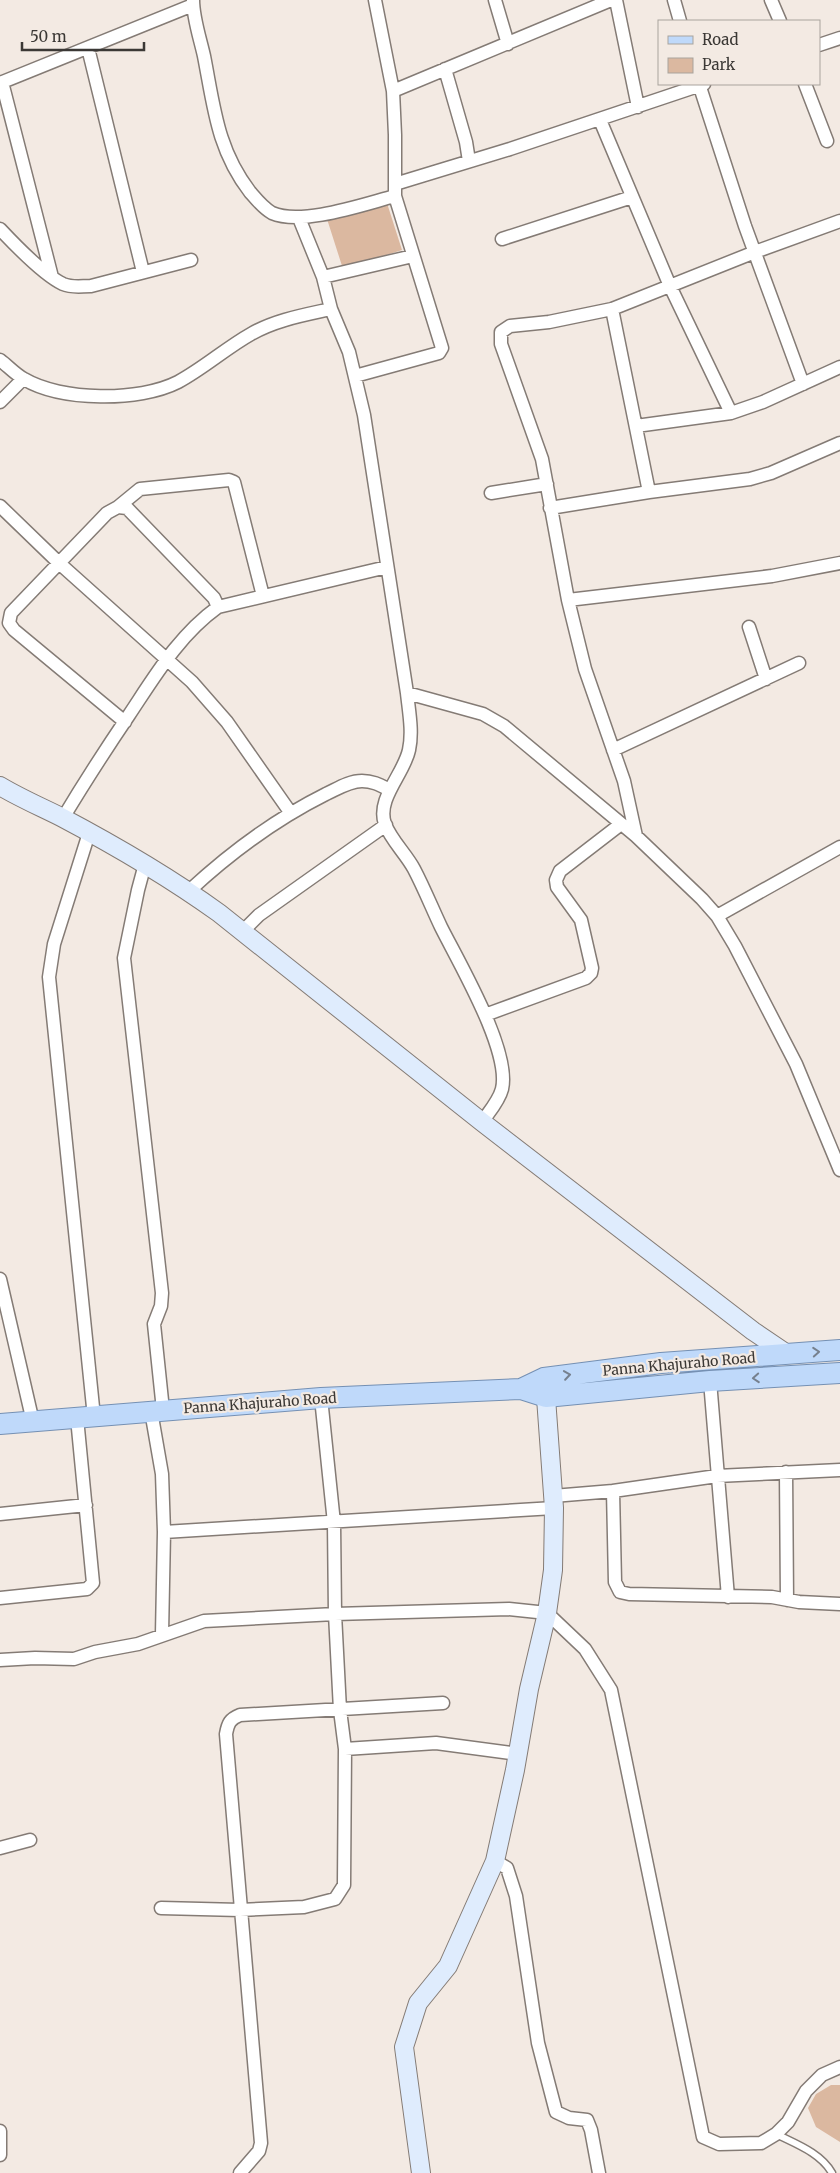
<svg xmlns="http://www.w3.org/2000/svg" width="840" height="2173" viewBox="0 0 840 2173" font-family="Merriweather,serif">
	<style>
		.green { fill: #dbb8a0 }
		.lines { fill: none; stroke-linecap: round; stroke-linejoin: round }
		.lane-casing { stroke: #847b75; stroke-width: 9 }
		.street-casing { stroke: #847b75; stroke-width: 15 }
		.secondary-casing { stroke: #847b75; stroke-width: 20 }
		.primary-casing { stroke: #7590b3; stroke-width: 22 }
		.lane { stroke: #fff; stroke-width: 6 }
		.street { stroke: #fff; stroke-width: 12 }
		.secondary { stroke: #dfecfd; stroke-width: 18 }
		.primary { stroke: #bfd9fa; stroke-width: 20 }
		.oneway { stroke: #76808e }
		.labels { text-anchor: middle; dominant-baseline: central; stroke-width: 4.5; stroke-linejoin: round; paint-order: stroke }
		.street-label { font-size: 14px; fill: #3b3835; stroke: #f3eae3 }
	</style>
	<rect width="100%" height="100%" fill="#f3eae3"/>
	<!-- green -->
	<path class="green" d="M386 200 402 250 343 269 327 219Z
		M831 2085H840V2142L816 2127 808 2108 816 2094Z"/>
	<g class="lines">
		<defs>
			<path id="lane" d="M776 2134C796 2144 821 2153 832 2173"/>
			<path id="street" d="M193 0C193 18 200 38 204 56 214 107 217 149 250 192 256 199 263 208 272 213 302 226 364 204 395 196
				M495 0 508 44
				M616 0 638 107
				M674 0 680 21
				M771 0 780 21
				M819 45 840 38
				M88 48 143 272
				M445 69 466 142 469 161
				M2 82 52 277
				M0 83 193 5
				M699 84 745 226 803 384
				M805 84 827 141
				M393 91 611 0
				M600 120 670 286 731 413
				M395 184 510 149 704 84
				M299 218 323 277 331 309 349 352 364 415 407 693C409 712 413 732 409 750 404 774 376 799 385 824 391 840 406 854 414 869 424 888 432 908 441 927 459 963 511 1051 502 1089 499 1101 489 1112 482 1122
				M0 229C15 245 44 275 63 284 72 288 81 286 91 286L191 260
				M502 239 632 197
				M323 277 413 256
				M612 309 649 492
				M0 360C8 366 15 374 24 379 61 401 139 402 178 382 204 368 226 348 251 334 275 320 304 315 331 309
				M355 376 439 353 442 348 395 196V135L393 91 375 0
				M0 402 23 379
				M636 426 731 413 763 402 840 367
				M491 493 547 484
				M0 506 59 563 192 682 227 722 290 812
				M118 507 140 489 229 480 234 482 263 596
				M550 508 649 492 750 479 771 473 840 443
				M568 600 772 576 840 563
				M749 627 766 679
				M407 693 483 714 504 726 636 836 702 899 717 916 735 946 796 1064 840 1170
				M125 722 14 630 9 623 11 613 107 513 118 507 127 508 214 598 218 607
				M613 750 799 663
				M63 818C84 783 106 749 129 715 155 676 179 635 218 607L387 567
				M89 833 54 944 49 977 94 1417
				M636 836 624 781 585 669 568 600 542 459 501 344V332L510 326 549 322 612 309 755 252 840 221
				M145 864 138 890 124 958 162 1293 161 1306 154 1324 163 1410
				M189 891C231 852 274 820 326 794 337 789 349 781 362 781 373 781 380 785 390 790
				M717 916 840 847
				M242 932 259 915 386 825
				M485 1015 586 978 591 973 592 968 581 920 557 887 556 880 560 871 621 824
				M0 1279 33 1422
				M710 1381 728 1597
				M151 1411 162 1474 164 1532 162 1634
				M786 1472 787 1600
				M613 1491 717 1476 840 1470
				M553 1496 613 1491 615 1582 620 1592 629 1594 772 1597 799 1602 840 1604
				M0 1514 86 1505
				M164 1532 554 1508
				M0 1598 87 1589 93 1583 77 1418
				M0 1660 35 1658 74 1659 95 1652 138 1644 204 1621 335 1614 509 1609 547 1613 585 1649 611 1690 703 2137 719 2144 761 2143 776 2134 788 2122 806 2091 822 2075 840 2067
				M345 1749 436 1743 518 1754
				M0 1848 30 1840
				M495 1861 507 1868 516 1896 538 2043 556 2112 569 2118 587 2120 591 2130 599 2173
				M161 1908 240 1910 304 1907 335 1899 344 1885 345 1749 340 1710 335 1614 334 1523 321 1398
				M0 2131V2155
				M240 2173 259 2151 261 2143 226 1734C228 1723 230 1719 240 1715L443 1703"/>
			<path id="secondary" d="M0 786C20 798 41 807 61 817 116 846 169 877 219 913L482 1122 753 1331 787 1354
				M421 2173 404 2047 418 2003 448 1966 495 1861 515 1770 529 1689 547 1613 553 1570 554 1508 545 1384"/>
			<path id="primary" d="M521 1389 544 1378 661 1363 840 1350
				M0 1424 321 1398 521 1389 546 1397 710 1381 840 1373"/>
		</defs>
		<!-- lane casing -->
		<use href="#lane" class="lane-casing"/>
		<!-- street casing -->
		<use href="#street" class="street-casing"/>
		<!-- secondary casing -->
		<use href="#secondary" class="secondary-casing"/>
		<!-- primary casing -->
		<use href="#primary" class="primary-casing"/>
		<!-- lane -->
		<use href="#lane" class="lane"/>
		<!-- street -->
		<use href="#street" class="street"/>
		<!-- secondary -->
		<use href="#secondary" class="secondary"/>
		<!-- primary -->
		<use href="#primary" class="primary"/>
	</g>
	<!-- one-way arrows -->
	<defs><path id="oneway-chevron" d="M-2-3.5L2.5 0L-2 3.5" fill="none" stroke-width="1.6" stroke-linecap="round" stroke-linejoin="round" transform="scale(1.25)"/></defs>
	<g class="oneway">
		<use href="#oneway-chevron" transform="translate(816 1352) rotate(-4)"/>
		<use href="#oneway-chevron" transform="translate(567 1375) rotate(-8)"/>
		<use href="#oneway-chevron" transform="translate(756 1378) rotate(176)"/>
	</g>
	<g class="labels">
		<!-- street labels -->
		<g class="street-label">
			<text transform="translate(679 1364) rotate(-5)">Panna Khajuraho Road</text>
			<text transform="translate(260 1403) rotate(-4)">Panna Khajuraho Road</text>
		</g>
	</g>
	<!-- legend -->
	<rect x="658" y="20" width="162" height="65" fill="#f3eae3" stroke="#a9a39d"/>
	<rect x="668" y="36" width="25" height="8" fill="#bfd9fa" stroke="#a9a39d"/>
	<text x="702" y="45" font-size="15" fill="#3b3835">Road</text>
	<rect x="668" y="58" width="25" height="15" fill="#dbb8a0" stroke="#a9a39d"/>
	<text x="702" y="70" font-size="15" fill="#3b3835">Park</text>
	<!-- scale -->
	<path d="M22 42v8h122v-8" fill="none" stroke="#3b3835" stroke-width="2.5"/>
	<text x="30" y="42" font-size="15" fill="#3b3835" stroke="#f3eae3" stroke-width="4" paint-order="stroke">50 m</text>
</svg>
